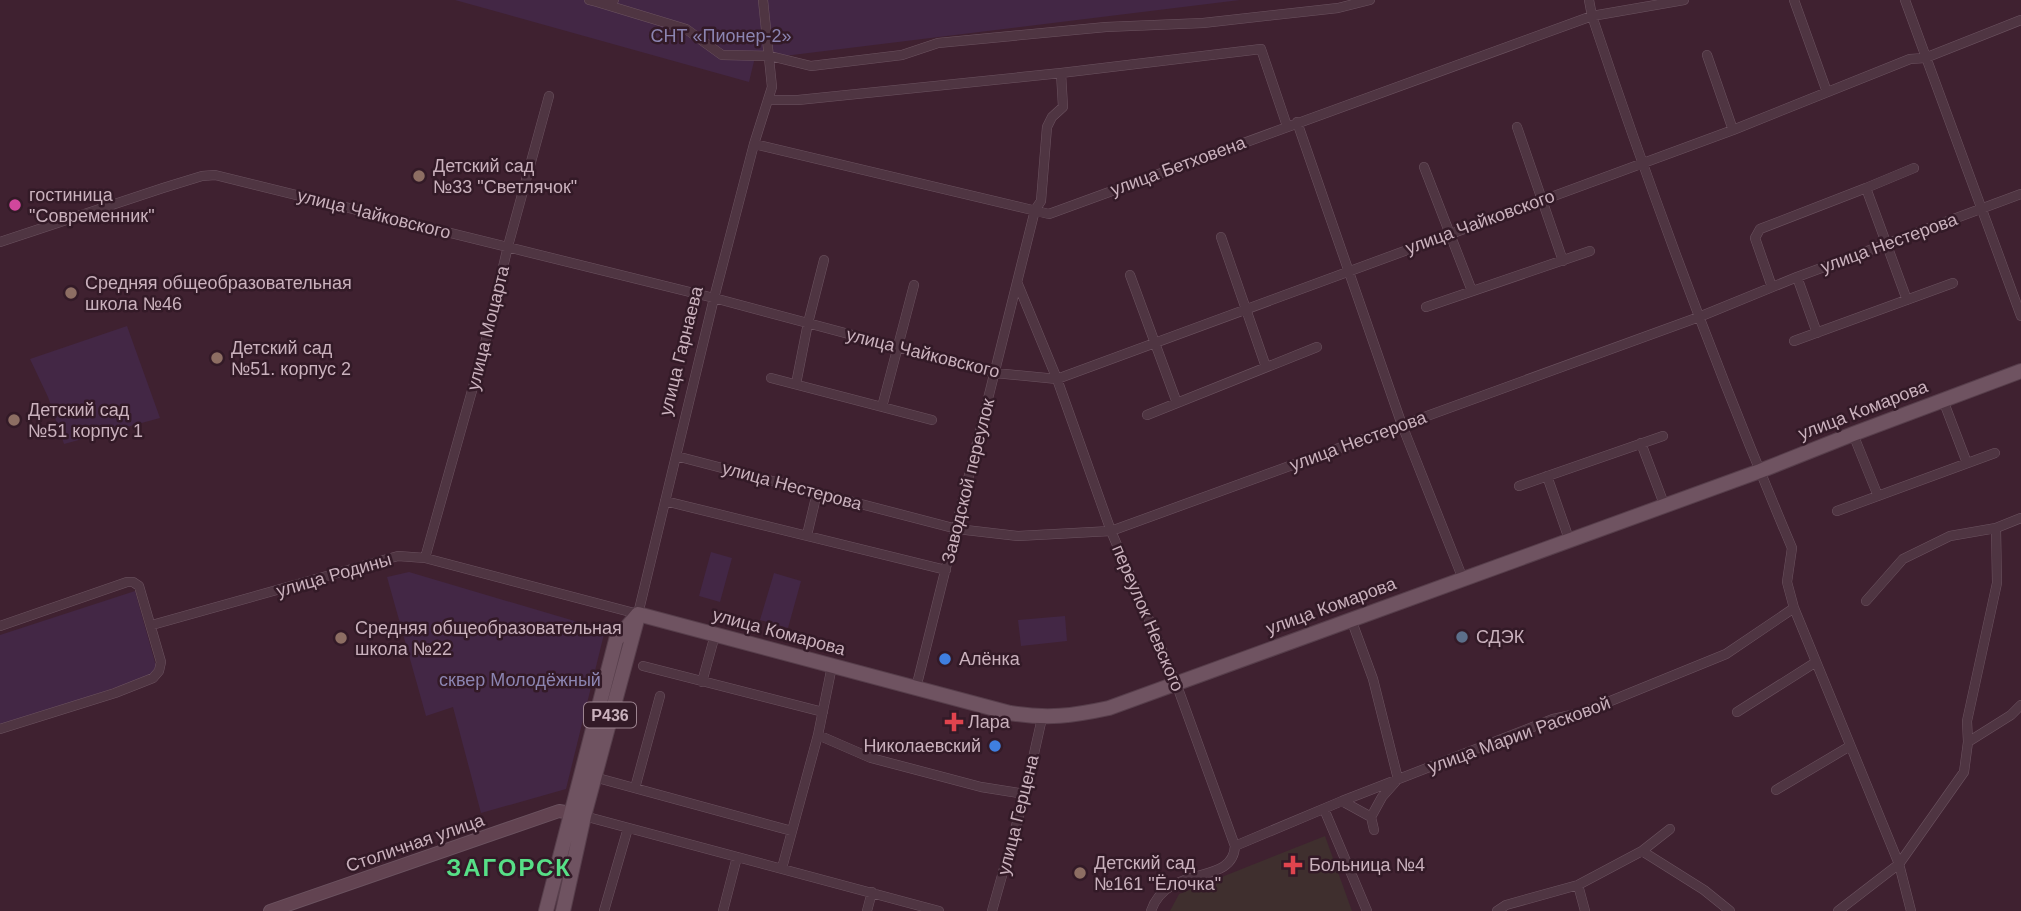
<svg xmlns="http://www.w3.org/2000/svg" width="2021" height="911" viewBox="0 0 2021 911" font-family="Arial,sans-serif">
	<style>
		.medical { fill: #3f2f2e }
		.green { fill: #432745 }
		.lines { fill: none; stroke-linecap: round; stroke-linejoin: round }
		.street-casing { stroke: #6c5360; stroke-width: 10 }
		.secondary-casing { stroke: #6c5360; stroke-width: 14 }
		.primary-casing { stroke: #573e4b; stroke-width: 16 }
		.street { stroke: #4f3542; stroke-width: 9 }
		.secondary { stroke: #624351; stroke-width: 12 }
		.primary { stroke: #6f5361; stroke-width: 14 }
		.education-dot { fill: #8d6e63; stroke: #331a27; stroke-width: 2.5 }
		.hotel-dot { fill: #d1479c; stroke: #331a27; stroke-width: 2.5 }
		.service-dot { fill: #5c6f8a; stroke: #331a27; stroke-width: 2.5 }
		.shop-dot { fill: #3f7fe0; stroke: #331a27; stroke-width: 2.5 }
		.health-dot { fill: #e0444e; stroke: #331a27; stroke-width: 2.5 }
		.labels { text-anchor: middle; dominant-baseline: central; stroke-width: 5; stroke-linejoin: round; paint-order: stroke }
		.shield { fill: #331a27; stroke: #9d8490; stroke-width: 2 }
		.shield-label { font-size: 16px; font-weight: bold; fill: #cab1bd }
		.park-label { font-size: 18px; fill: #8b84b1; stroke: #331a27 }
		.poi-label { font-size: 18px; fill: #cab1bd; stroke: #331a27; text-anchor: start }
		.street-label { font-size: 18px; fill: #cab1bd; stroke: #331a27 }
		.district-label { font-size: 24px; font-weight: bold; letter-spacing: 2px; fill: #57df87; stroke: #331a27 }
	</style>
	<rect width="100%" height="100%" fill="#3f2130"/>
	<!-- medical -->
	<path class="medical" d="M1325 836 1352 911H1170L1179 894Z"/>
	<!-- green -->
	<path class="green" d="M455 0H1240L784 56 756 53 749 82Z
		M127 326 160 418 64 444 48 397 30 359Z
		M711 552 732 558 720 602 699 596Z
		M409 572 605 630 566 789 481 813 453 707 426 716 387 577Z
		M774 573 801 581 788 628 760 620Z
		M135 591 158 673 0 727V635Z
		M1065 616 1067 641 1021 646 1018 620Z"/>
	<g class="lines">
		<defs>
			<path id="street" d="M589 0 597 2 614 0
				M1589 0 1592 16C1652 196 1718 373 1792 548L1787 582 1794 608 1899 864 1911 911
				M1794 0 1827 92
				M1905 0 2021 316
				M597 2 686 29 722 55 770 56 811 66 902 55 938 43 1106 27 1203 23 1338 8 1370 0
				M1707 55 1733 130
				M769 100H798L1061 73 1261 49 1287 126
				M1297 122 1402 425 1463 579
				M1517 127 1563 261
				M754 144 1049 214 1592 16 1684 0
				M1424 167 1472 291
				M1866 188 1914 168
				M1221 237 1266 367
				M0 242 163 188 202 176 215 175 714 298 995 373 1057 379 1733 130 1910 59 1925 58 2021 20
				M1130 275 1177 403
				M1797 277 1817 333
				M1017 282 1057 379 1111 531 1176 683 1235 846C1233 887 1167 863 1151 911
				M1772 287 1755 238 1760 229 1866 188 1907 300
				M1426 307 1590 251
				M1794 341 1953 283
				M771 378 932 420
				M796 384 808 323 824 260
				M1943 400 1967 463
				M882 407 914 285
				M1147 415 1317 347
				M1853 434 1878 496
				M1641 443 1664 504
				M676 456 957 529 1018 536 1111 531 1699 317 1797 277 2021 194
				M1547 476 1569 539
				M1519 486 1663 436
				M665 501 946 570
				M1837 511 1995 453
				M807 535 817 493
				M425 558 484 348 508 246 549 96
				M1866 601 1903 559 1950 536 1996 528 2021 518
				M1351 619 1373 679 1398 779 1382 797 1371 817 1374 830
				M152 625 398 556 425 558 638 614 714 298 754 144 772 87 763 0
				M0 626 127 582H133L139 586 161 662 159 671 153 678 115 693 0 729
				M643 666 823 712
				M702 682 715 635
				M916 688 1035 210 1041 201 1047 127 1052 117 1063 107 1061 73
				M1737 712 1816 662
				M818 735 871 758 981 787 1025 794
				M1968 742 2011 715 2021 705
				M594 777 792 831
				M635 788 660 696
				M1776 790 1850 746
				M1342 801 1371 817
				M1324 809 1367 911
				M584 816 939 911
				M1235 846 1342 801 1553 719 1581 713 1726 654 1794 608
				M1642 851 1670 829
				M782 868 818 735 832 666
				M1578 885 1585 911
				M604 911 628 828
				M723 911 737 857
				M867 911 872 892
				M992 911 1025 794 1042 718
				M1497 911 1506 905 1578 885 1642 851 1704 890 1730 911
				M1838 911 1899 864 1964 772 1968 742 1967 721 1997 583 1996 528"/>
			<path id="secondary" d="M270 911 559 811 578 814"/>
			<path id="primary" d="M638 614 1010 713C1048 719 1072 716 1109 708L1760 471 1853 434 2021 371
				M546 911 616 640 638 614
				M563 911 584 816 638 616"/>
		</defs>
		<!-- street casing -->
		<use href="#street" class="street-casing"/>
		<!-- secondary casing -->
		<use href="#secondary" class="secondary-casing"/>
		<!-- primary casing -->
		<use href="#primary" class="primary-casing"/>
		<!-- street -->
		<use href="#street" class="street"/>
		<!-- secondary -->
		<use href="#secondary" class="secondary"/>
		<!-- primary -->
		<use href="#primary" class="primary"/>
	</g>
	<!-- markers -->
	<g class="education-dot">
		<circle cx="419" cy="176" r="7"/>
		<circle cx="71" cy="293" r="7"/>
		<circle cx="217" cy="358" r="7"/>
		<circle cx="14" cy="420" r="7"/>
		<circle cx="341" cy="638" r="7"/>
		<circle cx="1080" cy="873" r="7"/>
	</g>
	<circle class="hotel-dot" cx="15" cy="205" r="7"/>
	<circle class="service-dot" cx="1462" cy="637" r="7"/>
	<g class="shop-dot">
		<circle cx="945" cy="659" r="7"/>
		<circle cx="995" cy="746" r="7"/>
	</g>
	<g class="health-dot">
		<path d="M950.5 711.5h7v7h7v7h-7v7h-7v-7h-7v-7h7z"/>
		<path d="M1289.5 854.5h7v7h7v7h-7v7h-7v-7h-7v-7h7z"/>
	</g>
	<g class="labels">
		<!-- shield labels -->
		<rect class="shield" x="584" y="702.5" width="52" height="25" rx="5"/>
		<g class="shield-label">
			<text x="610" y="715">P436</text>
		</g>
		<!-- park labels -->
		<g class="park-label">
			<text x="721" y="36">СНТ «Пионер-2»</text>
			<text x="520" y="680">сквер Молодёжный</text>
		</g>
		<!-- poi labels -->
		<g class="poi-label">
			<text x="433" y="166">Детский сад<tspan x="433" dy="21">№33 "Светлячок"</tspan></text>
			<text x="29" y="195">гостиница<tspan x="29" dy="21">"Современник"</tspan></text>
			<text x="85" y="283">Средняя общеобразовательная<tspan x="85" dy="21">школа №46</tspan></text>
			<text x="231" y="348">Детский сад<tspan x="231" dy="21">№51. корпус 2</tspan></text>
			<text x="28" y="410">Детский сад<tspan x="28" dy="21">№51 корпус 1</tspan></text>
			<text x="355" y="628">Средняя общеобразовательная<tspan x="355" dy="21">школа №22</tspan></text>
			<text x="1476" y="637">СДЭК</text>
			<text x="959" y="659">Алёнка</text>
			<text x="968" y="722">Лара</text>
			<text x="981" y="746" text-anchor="end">Николаевский</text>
			<text x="1094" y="863">Детский сад<tspan x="1094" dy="21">№161 "Ёлочка"</tspan></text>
			<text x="1309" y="865">Больница №4</text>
		</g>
		<!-- street labels -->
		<g class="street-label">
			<text transform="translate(1178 166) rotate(-20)">улица Бетховена</text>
			<text transform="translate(374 214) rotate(14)">улица Чайковского</text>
			<text transform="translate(1480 222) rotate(-20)">улица Чайковского</text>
			<text transform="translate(1889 243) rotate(-20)">улица Нестерова</text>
			<text transform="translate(488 328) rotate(-76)">улица Моцарта</text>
			<text transform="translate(681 351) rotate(-76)">улица Гарнаева</text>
			<text transform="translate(923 353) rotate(14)">улица Чайковского</text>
			<text transform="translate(1863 410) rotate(-21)">улица Комарова</text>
			<text transform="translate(1358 441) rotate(-20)">улица Нестерова</text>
			<text transform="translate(968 481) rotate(-76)">Заводской переулок</text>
			<text transform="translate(792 486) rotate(15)">улица Нестерова</text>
			<text transform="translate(334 575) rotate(-16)">улица Родины</text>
			<text transform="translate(1331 606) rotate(-20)">улица Комарова</text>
			<text transform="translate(1148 618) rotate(67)">переулок Невского</text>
			<text transform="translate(779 632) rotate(15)">улица Комарова</text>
			<text transform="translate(1519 735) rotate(-20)">улица Марии Расковой</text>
			<text transform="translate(1018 815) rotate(-76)">улица Герцена</text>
			<text transform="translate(415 843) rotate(-19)">Столичная улица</text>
		</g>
		<!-- district labels -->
		<g class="district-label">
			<text x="509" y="867">ЗАГОРСК</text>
		</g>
	</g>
</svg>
